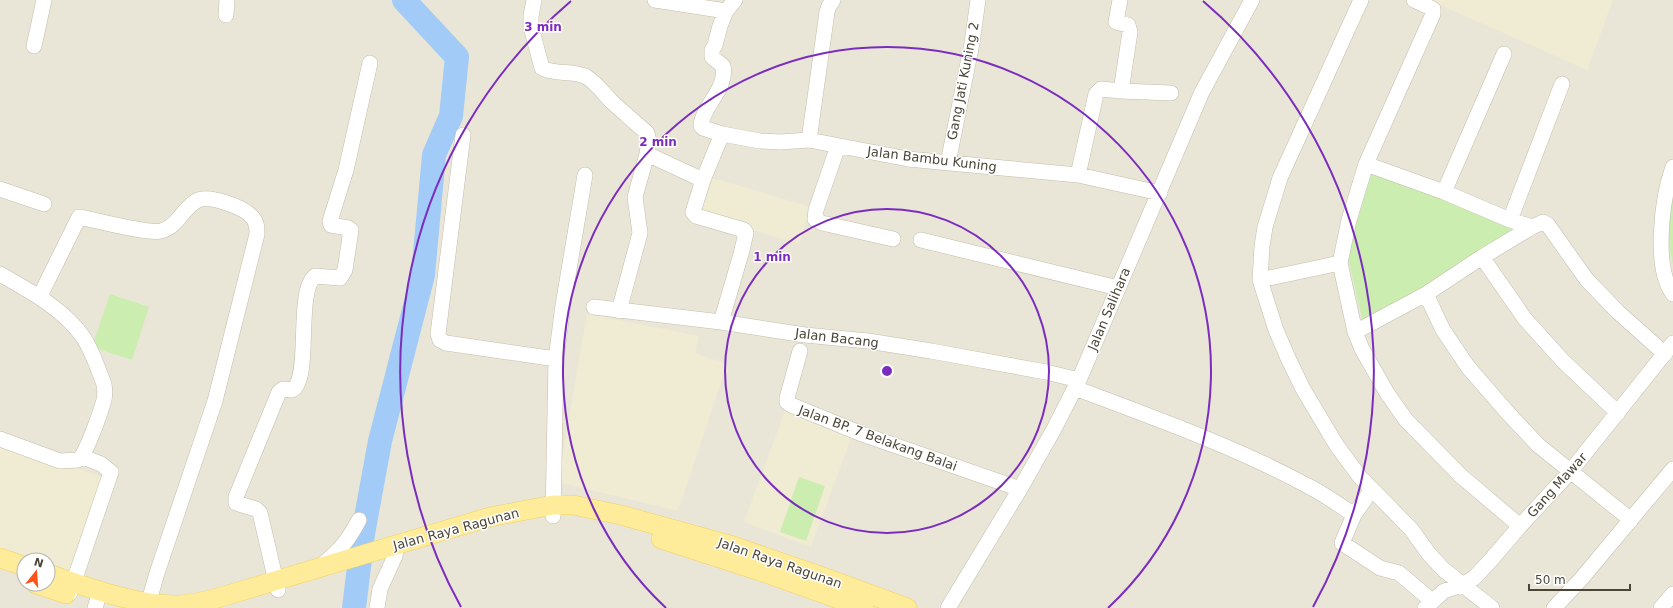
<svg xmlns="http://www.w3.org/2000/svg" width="1673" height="608" viewBox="0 0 1673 608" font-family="'DejaVu Sans',sans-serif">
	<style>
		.residential { fill: #eae6d7; fill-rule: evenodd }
		.education { fill: #f0ebd3 }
		.green { fill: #cbedaf }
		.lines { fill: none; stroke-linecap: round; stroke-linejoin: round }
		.river { stroke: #a2ccf7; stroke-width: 24 }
		.minor-casing { stroke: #c3bdab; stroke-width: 16 }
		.major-casing { stroke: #efd25f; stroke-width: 20 }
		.minor { stroke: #fff; stroke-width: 15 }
		.major { stroke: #ffec9a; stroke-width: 19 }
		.ring { fill: none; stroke: #7b2cbf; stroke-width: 2 }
		.labels { text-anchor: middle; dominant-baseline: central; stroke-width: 3; stroke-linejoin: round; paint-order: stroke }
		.street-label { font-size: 13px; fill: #4b4537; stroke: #fff }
		.centre { fill: #7b2cbf; stroke: #fff; stroke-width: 2 }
		.ring-label { font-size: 12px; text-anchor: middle; font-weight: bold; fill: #7b2cbf; stroke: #fff; stroke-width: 3; stroke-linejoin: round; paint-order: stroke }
	</style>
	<rect width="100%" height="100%" fill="#f6f4ea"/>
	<!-- residential -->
	<path class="residential" d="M0 0H1673V608H0ZM24 560H48V584H24Z"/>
	<!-- education -->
	<path class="education" d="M1429 0H1613L1587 70Z
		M706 176 811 207 799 244 695 213Z
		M587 314 699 336 695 353 727 364 678 511 558 482Z
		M786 408 853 433 811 547 744 522Z
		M0 443 108 479 75 577 48 567V560H28L0 550Z"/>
	<!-- green -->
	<path class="green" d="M1374 166 1525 228 1363 322 1347 254Z
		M1673 186V265L1665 227Z
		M110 294 149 307 132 360 92 347Z
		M799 477 825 486 806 541 780 532Z"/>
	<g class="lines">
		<!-- river -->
		<path class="river" d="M354 608 363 534 380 441 423 275 434 155 451 116 457 57 404 0"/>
		<defs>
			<path id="minor" d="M534 0 531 16V27L542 68C555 75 571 70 585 76 596 82 603 93 612 102 623 112 635 122 647 133L649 141 647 154 635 197 640 233 619 311
				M655 0 726 11
				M735 0 726 11 720 26 715 45 712 50V57L723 66C728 89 702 106 701 126L703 128 722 134 760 141 780 142 809 140 908 159 1078 175 1160 193
				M1361 0 1280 178 1265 227 1262 246 1260 280 1276 330 1288 358 1303 389 1337 446 1360 477 1411 529 1429 554 1444 570 1492 608
				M1414 0 1433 9V14L1366 164 1349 220 1340 263 1355 332 1362 349 1387 393 1406 420 1461 476 1520 526
				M226 15 227 0
				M34 46 44 0
				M1121 91 1171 93
				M463 135 438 334 440 340 446 343 556 359
				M809 140 827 12 829 6 833 0
				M838 146 816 210 815 219 822 223 893 239
				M647 154 703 180 722 134
				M948 163 972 43 978 0
				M1366 164 1444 192 1510 220 1532 227
				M1673 167C1662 198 1653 267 1673 294
				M1078 175 1096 94 1101 89 1121 91 1130 32 1128 25 1116 22 1120 0
				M703 180 693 212 696 216 744 230 746 233 741 254 721 322
				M0 189 44 204
				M1444 192 1504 54
				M1510 220 1562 84
				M921 240 1118 288
				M1482 257 1525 319 1563 361 1618 413
				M0 274C28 290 64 309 83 337 92 350 98 369 104 384 105 390 105 395 104 400 101 411 86 455 78 460L60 461 0 439
				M1260 280 1340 263
				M1426 294 1443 330 1468 367 1507 412 1538 445 1631 520
				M40 296 79 217C96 220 146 234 161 231 178 227 183 207 198 200 210 195 244 207 252 217 257 222 257 228 257 234L215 401 157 573 147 608
				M594 307 721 322 805 335 868 341 931 351 1046 372 1079 380
				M1355 332 1426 294 1482 257 1532 227 1543 222 1548 225 1587 280 1618 312 1665 354
				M800 351 787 398V402L791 405 862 434 1020 489
				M1075 388C1154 418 1234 446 1308 486 1324 494 1339 505 1354 515
				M1372 489 1354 515 1342 543 1380 568 1399 573 1432 601
				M553 516 556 359 563 305 585 175
				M322 565C340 550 348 541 359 520
				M278 590 260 513 256 509 239 504 236 503V497L279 392 283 389 292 390C312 379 295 292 315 276L340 278 345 270 351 230 348 228 331 225 330 221 346 170 370 63
				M70 593 111 472 101 464 83 457
				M95 608 100 591
				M377 608 380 589 395 556 397 544
				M948 608 1020 489 1054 429 1079 380 1202 92 1252 0
				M1425 608 1444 591 1462 585 1474 578 1490 561 1520 526 1570 472 1673 343
				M1554 608 1582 578 1673 469
				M1661 608 1673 594"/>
			<path id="major" d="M661 539 763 572 864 608
				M0 558 24 566
				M48 574C87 587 135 605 176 605 192 605 207 601 221 597L490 517 553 505H573L621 515 733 546 823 577 907 608
				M36 584 66 594"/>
		</defs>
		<!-- minor casing -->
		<use href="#minor" class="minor-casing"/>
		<!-- major casing -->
		<use href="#major" class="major-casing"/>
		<!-- minor -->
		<use href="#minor" class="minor"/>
		<!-- major -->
		<use href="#major" class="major"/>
	</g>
	<!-- distance rings -->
	<g class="ring">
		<circle cx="887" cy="371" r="162"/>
		<path d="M666 608A324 324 0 1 1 1108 608"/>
		<path d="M461 607A487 487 0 0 1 571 1M1203 1A487 487 0 0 1 1313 607"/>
	</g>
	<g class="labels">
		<!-- street labels -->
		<g class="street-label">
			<text transform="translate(963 81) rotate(-79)">Gang Jati Kuning 2</text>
			<text transform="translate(932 159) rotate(7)">Jalan Bambu Kuning</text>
			<text transform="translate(1109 309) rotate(-67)">Jalan Salihara</text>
			<text transform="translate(837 338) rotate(7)">Jalan Bacang</text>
			<text transform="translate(878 438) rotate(20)">Jalan BP. 7 Belakang Balai</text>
			<text transform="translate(1557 485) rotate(-48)">Gang Mawar</text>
			<text transform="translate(456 529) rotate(-15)">Jalan Raya Ragunan</text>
			<text transform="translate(780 563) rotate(19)">Jalan Raya Ragunan</text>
		</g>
	</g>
	<circle cx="887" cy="371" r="6" class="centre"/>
	<g class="ring-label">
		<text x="543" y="31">3 min</text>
		<text x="658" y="146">2 min</text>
		<text x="772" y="261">1 min</text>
	</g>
	<!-- north arrow -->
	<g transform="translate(36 572) rotate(17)"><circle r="19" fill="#ffffff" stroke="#b7b5af"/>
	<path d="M0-3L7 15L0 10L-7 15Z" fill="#ff5218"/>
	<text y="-6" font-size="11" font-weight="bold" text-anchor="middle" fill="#4b4537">N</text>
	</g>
	<!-- scale -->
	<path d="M1529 584v6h101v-6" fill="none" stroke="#4b4537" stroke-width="2"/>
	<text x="1535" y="584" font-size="12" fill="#4b4537" stroke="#ffffff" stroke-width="3" paint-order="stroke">50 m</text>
</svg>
